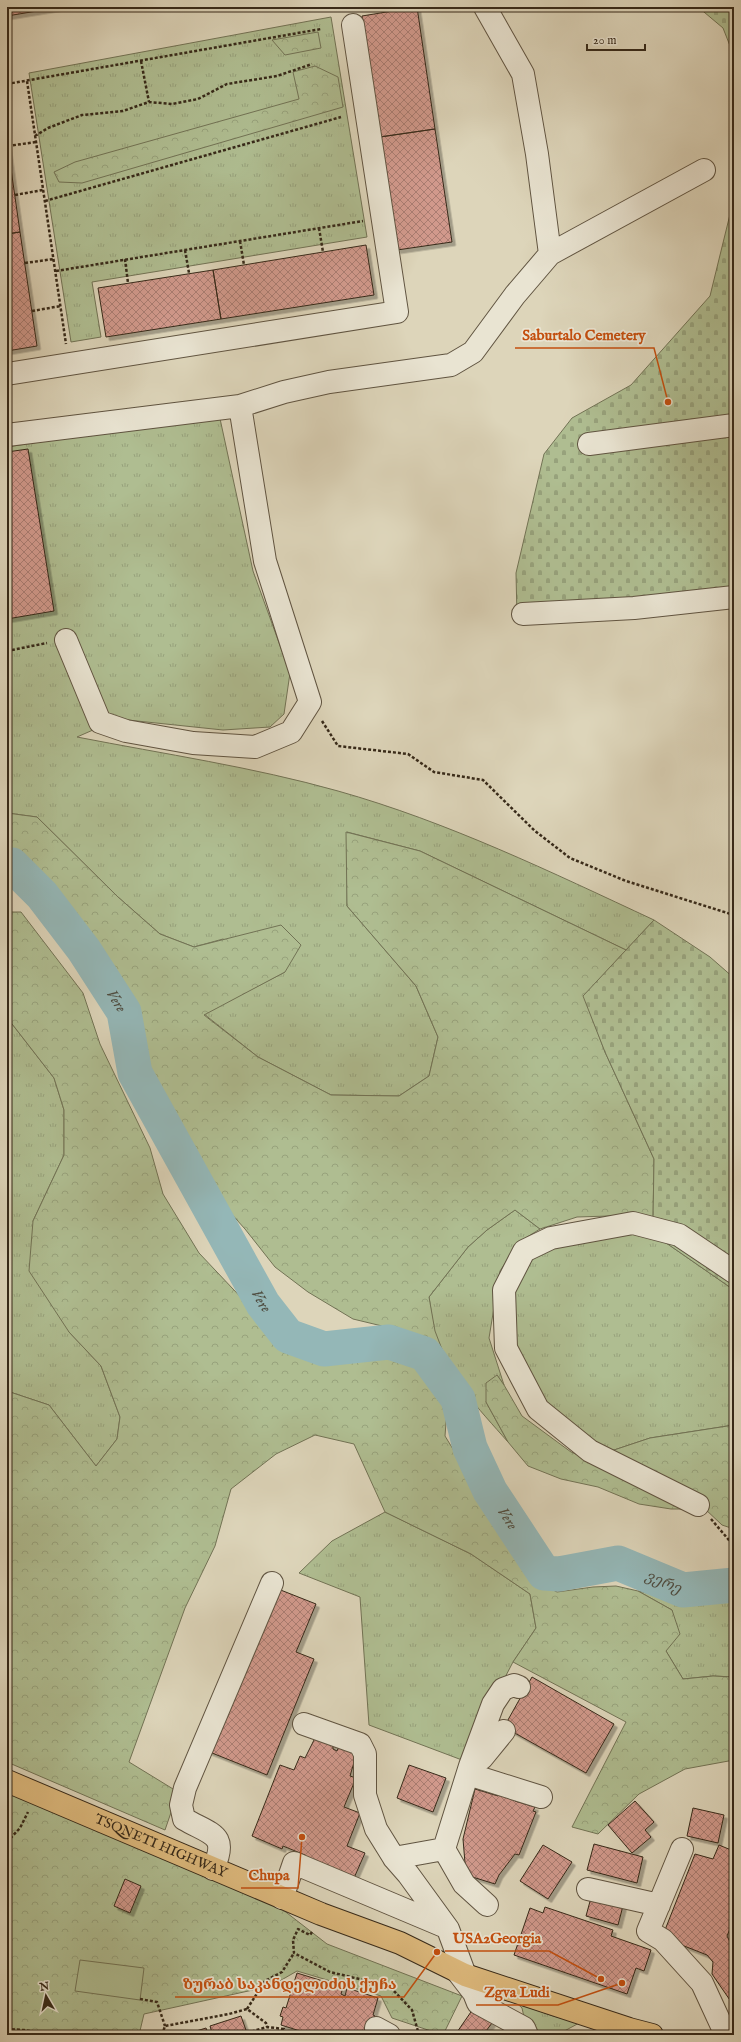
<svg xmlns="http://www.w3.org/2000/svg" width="741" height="2042" viewBox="0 0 741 2042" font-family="'IM FELL English','Noto Serif Georgian',serif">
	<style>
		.grass { fill: url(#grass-tufts); stroke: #727355 }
		.forest { fill: url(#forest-crowns); stroke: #727355 }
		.cemetery { fill: url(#cemetery-stones); stroke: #727355 }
		.pitch { fill: #afbd91; stroke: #727355 }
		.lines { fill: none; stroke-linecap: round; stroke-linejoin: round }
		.river { stroke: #94b7b7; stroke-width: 35 }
		.building { fill: url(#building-cross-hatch); stroke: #362919; filter: url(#shadow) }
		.minor-casing { stroke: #605441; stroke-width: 24 }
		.major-casing { stroke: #362919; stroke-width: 24 }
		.path { stroke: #362919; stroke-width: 2.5; stroke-dasharray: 3 2; stroke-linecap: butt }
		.minor { stroke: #e9e4d2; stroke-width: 22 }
		.major { stroke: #deba7d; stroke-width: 22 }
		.labels { text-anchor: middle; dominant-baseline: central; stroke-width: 3.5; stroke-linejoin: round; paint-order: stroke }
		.street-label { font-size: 14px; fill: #362919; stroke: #e9e4d2 }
		.water-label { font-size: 15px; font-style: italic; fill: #4e4c40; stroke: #e9e4d2 }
		.leader { fill: none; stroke: #c44f0f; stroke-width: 1.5 }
		.callout-dot { fill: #c44f0f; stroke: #e9e4d2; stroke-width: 1.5 }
		.callout-label { font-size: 15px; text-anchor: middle; font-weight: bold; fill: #c44f0f; stroke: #e9e4d2; stroke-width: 3.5; stroke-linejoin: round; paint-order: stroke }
	</style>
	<defs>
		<pattern id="grass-tufts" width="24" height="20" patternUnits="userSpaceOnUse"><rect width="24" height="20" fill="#afbd91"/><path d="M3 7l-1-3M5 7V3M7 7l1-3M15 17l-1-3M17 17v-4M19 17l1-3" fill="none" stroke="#97a27c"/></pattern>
		<pattern id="forest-crowns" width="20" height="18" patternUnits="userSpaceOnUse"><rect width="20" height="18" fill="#afbd91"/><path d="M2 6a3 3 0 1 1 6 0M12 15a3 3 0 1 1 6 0" fill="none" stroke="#97a27c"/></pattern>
		<pattern id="cemetery-stones" width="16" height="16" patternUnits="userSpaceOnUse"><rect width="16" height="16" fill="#afbd91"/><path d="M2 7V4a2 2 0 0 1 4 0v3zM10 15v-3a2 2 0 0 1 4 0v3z" fill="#97a27c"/></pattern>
		<pattern id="building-cross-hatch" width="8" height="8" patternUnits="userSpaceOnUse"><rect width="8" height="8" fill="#d1998c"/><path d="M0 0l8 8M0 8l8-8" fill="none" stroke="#aa7d72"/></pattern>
		<filter id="shadow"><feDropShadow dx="3.5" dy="3.5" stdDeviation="0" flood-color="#0004"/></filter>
	</defs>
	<rect width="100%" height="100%" fill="#ddd5ba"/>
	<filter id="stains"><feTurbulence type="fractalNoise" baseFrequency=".005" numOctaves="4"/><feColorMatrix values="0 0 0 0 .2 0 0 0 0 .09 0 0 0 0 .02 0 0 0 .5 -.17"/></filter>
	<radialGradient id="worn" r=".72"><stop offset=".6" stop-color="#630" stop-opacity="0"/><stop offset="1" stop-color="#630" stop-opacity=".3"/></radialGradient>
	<!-- grass -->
	<path class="grass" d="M331 17 367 237 92 282 101 337 71 342 29 73Z
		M219 414 253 571 290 673 284 714 270 727 223 730 118 719 77 737C164 754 253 767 338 791 448 822 551 872 654 920L626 950 420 851 347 832V906L416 986 438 1037 429 1076 399 1096 331 1095 258 1057 204 1014 285 972 223 939 194 947 160 934 118 897 37 817 7 813V447Z
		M7 1020H9L54 1078 64 1110V1155L33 1221 69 1332 101 1366 120 1417 117 1439 96 1466 49 1405 7 1391Z
		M515 1210 540 1229 519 1242 500 1271 489 1338 504 1385 497 1375 486 1402 508 1442C479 1409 445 1375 434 1330 432 1319 431 1308 429 1297L468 1247 487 1230Z
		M626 1232 659 1238 734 1290V1425L650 1438 611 1451 592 1442 539 1400 515 1345 510 1308 519 1281 532 1257 576 1240Z
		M385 1512 471 1554 530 1594 536 1628 513 1662 462 1760 369 1725 360 1597 299 1573 332 1541Z
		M638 1591 680 1600 734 1596V1677L713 1676 683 1679 666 1651 672 1610Z
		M509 1996C534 2010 553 2018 581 2022L557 2035H528L522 2008Z"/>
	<!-- forest -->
	<path class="forest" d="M318 32 321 48 285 55 272 40Z
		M315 66 338 77 343 107 82 183 59 182 54 172 75 162 299 99 293 72Z
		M7 813 37 817 118 897 160 934 194 947 281 925 301 945 285 972 204 1015 258 1057 331 1095 399 1096 429 1076 438 1037 416 986 347 906 346 832 420 851 626 950 584 996 605 1052 654 1159 653 1220 609 1216 577 1217 540 1229 515 1210 487 1230 468 1247 429 1297 435 1331 445 1357 407 1332 353 1319 308 1292 275 1267 245 1229 218 1199 188 1154 135 1037 129 1009 87 938 22 860 7 859Z
		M7 912H21L83 993 100 1044 150 1148 163 1194 199 1253 285 1344 320 1351 390 1349 422 1366 447 1409 445 1436 532 1579 557 1592 593 1587 616 1586 638 1591 672 1610 680 1634 666 1651 683 1679 713 1676 734 1677V1760L685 1769 639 1794 598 1834 572 1827 626 1722 513 1662 536 1628 530 1594 471 1554 385 1512 354 1444 315 1435 276 1454 231 1489 215 1546 185 1608 129 1762 178 1792 165 1830 7 1762V1391L49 1405 96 1466 117 1439 120 1417 101 1366 69 1332 29 1271 33 1221 64 1155V1110L54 1078 9 1020H7Z
		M497 1375 504 1385 522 1416 571 1452 619 1472 694 1509H671L639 1504 598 1487 561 1479 528 1466 508 1442 486 1402V1383Z
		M734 1425V1529L722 1525 704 1508 611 1451 650 1438Z
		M7 1788 278 1906 327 1944 462 1996 443 2035 392 2018 381 1996 297 1971 271 1986 144 2014 139 2035H7Z"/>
	<!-- cemetery -->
	<path class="cemetery" d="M698 7H734V56L723 28Z
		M734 198V601L517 617 516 573 544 454 572 418 631 385 710 296Z
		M654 920 710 957 734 978V1290L659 1238 653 1220 654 1159 605 1052 583 996Z"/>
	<!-- pitch -->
	<path class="pitch" d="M80 1960 144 1968 140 2000 75 1991Z"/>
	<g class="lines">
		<!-- river -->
		<path class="river" id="s1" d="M7 866 12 865 42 895 84 950 124 1012 135 1073 263 1304 288 1336 324 1349 389 1342 425 1354 458 1399 470 1448 490 1491 544 1573 559 1574 618 1563 683 1590 734 1585"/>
	</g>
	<!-- building -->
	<path class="building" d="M7 7H61L7 16Z
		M417 7 435 129 380 137 362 16Z
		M435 129 452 242 397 250 380 137Z
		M7 141 20 232 7 234Z
		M20 232 37 346 7 351V234Z
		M366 245 374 295 221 319 213 270Z
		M213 270 221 319 106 337 98 288Z
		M28 449 54 611 7 619V452Z
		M273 1587 316 1604 296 1652 314 1659 267 1775 207 1751Z
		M532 1677 614 1724 586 1773 504 1727Z
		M316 1736 333 1744V1749L337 1751 339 1746 357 1752 350 1776 356 1778 344 1807 360 1813 347 1846 365 1853 354 1878 304 1858 305 1855 283 1846 282 1849 252 1836 280 1765 294 1770 300 1756 305 1758Z
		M409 1765 446 1778 433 1812 397 1798Z
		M501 1786 518 1791 515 1801 535 1807 533 1811 536 1812 519 1855 515 1854 499 1875 495 1884 466 1875 463 1839 475 1789 498 1796Z
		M635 1801 654 1822 645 1830 651 1837 632 1853 608 1825Z
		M693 1808 724 1815 718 1843 687 1836Z
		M734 1842V1919L727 1936 732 1946 734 1945V2006L712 1974 713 1962 707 1955 674 1942 663 1935 695 1854 713 1859 719 1845 731 1850Z
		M594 1844 643 1857 637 1883 587 1870Z
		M543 1845 572 1862 548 1899 520 1881Z
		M125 1879 141 1886 130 1913 114 1906Z
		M592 1894 624 1902 618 1925 586 1916Z
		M545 1907 613 1930 611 1936 651 1950 644 1971 636 1968 627 1994 514 1955 530 1908 543 1913Z
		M297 1973 326 1982 324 1989 327 1990 330 1983 343 1987 341 1994 345 1996 347 1988 378 1998 373 2015 375 2016 367 2035H313L281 2025 283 2017 280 2016 283 2007 286 2008Z
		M473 2009 492 2023 483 2035H455Z
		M241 2016 247 2033 249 2032 250 2035H193V2032L206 2028 209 2035 212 2033 210 2026Z"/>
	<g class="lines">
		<defs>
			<path id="minor" d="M550 254 704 170
				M7 374 397 312 353 25
				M240 406 284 392 329 382 451 365 473 352 515 295 550 254 537 154 523 74 485 7
				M7 435 240 406 265 561 310 702 291 732 255 747 193 743 126 731 100 722 66 640
				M589 444 734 425
				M523 614 634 608 734 597
				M698 1505 590 1451 538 1409 506 1348 504 1290 524 1251 551 1238 633 1223 679 1235 734 1272
				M304 1724 360 1744 365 1754V1795L376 1829 394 1858 408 1874 448 1929 465 1975
				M475 1763 482 1758 504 1731
				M468 1774 541 1797
				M682 1849 648 1931 663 1940 702 1983 726 2035
				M394 1858 444 1849
				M213 1869C229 1834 212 1835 184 1819L181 1805 185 1788 272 1583
				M588 1889 659 1905
				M282 1898 294 1863 446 1927
				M487 1905 464 1884 444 1849 470 1766 493 1704 503 1689 514 1685 519 1687
				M457 1971 474 1993 478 2003 524 2028 527 2035
				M376 2028 389 2035"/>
			<g id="major">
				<path id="s2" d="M7 1781 321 1914 400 1943 465 1975 629 2029 652 2035"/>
			</g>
		</defs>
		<!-- minor casing -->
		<use href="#minor" class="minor-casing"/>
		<!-- major casing -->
		<use href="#major" class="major-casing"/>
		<!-- path -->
		<path class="path" d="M141 61 149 102
			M27 81 66 344
			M7 84 321 29
			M35 136 48 128 82 115 123 111 149 102 172 104 198 99 227 84 277 76 312 64
			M8 146 36 142
			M15 195 43 190
			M45 201 341 117
			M319 228 323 252
			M240 241 244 265
			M185 250 189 273
			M125 259 128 283
			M25 263 54 259
			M56 271 363 221
			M32 311 61 306
			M7 651 47 643
			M322 721 338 746 408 754 434 772 483 780 535 831 570 858 626 881 734 915
			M711 1519 734 1546
			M7 1842 20 1828 28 1812
			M312 1932 310 1935 298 1929 293 1940 294 1953 330 1972 380 1984 393 1990 412 2010 419 2035
			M140 1999 157 2002 165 2026
			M247 2009 265 1981 282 1972 294 1953
			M7 2029 24 2030 54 2035
			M162 2035 165 2026 229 2014 247 2009 266 2023 267 2027
			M251 2035 250 2032 267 2027 284 2029 282 2035"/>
		<!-- minor -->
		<use href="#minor" class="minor"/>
		<!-- major -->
		<use href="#major" class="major"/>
	</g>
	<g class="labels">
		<!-- street labels -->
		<g class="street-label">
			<text stroke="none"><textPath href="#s2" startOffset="167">TSQNETI HIGHWAY</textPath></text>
		</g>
		<!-- water labels -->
		<g class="water-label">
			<text stroke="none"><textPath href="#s1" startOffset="177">Vere</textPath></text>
			<text stroke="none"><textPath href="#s1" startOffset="513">Vere</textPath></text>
			<text stroke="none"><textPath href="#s1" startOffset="885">Vere</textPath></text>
			<text stroke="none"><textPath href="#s1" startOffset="1075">ვერე</textPath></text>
		</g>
	</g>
	<!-- callouts -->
	<path class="leader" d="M668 402L654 348H515M302 1837L298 1888H241M601 1979L549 1951H445M437 1952L404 1997H175M622 1983L558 2005H476"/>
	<g class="callout-dot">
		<circle cx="668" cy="402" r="4"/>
		<circle cx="302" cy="1837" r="4"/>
		<circle cx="601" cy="1979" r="4"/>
		<circle cx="437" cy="1952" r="4"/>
		<circle cx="622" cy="1983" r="4"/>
	</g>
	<g class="callout-label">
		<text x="584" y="340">Saburtalo Cemetery</text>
		<text x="269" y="1880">Chupa</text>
		<text x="497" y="1943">USA2Georgia</text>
		<text x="290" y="1989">ზურაბ საკანდელიძის ქუჩა</text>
		<text x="517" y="1997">Zgva Ludi</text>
	</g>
	<!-- margin -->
	<rect width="741" height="2042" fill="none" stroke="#ddd5ba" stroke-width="24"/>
	<rect x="8" y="8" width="725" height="2026" fill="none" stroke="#362919" stroke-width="2"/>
	<rect x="12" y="12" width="717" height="2018" fill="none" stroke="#362919"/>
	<!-- north arrow -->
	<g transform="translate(46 1996) rotate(351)" stroke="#e9e4d2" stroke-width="3" paint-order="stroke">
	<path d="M0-3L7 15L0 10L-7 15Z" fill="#362919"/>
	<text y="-6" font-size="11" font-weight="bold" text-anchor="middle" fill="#362919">N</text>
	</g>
	<!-- scale -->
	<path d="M587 44v6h58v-6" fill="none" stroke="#362919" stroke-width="2"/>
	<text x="593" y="44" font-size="12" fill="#362919" stroke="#e9e4d2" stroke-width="3" paint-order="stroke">20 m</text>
	<rect width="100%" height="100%" filter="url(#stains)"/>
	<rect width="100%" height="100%" fill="url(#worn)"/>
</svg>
